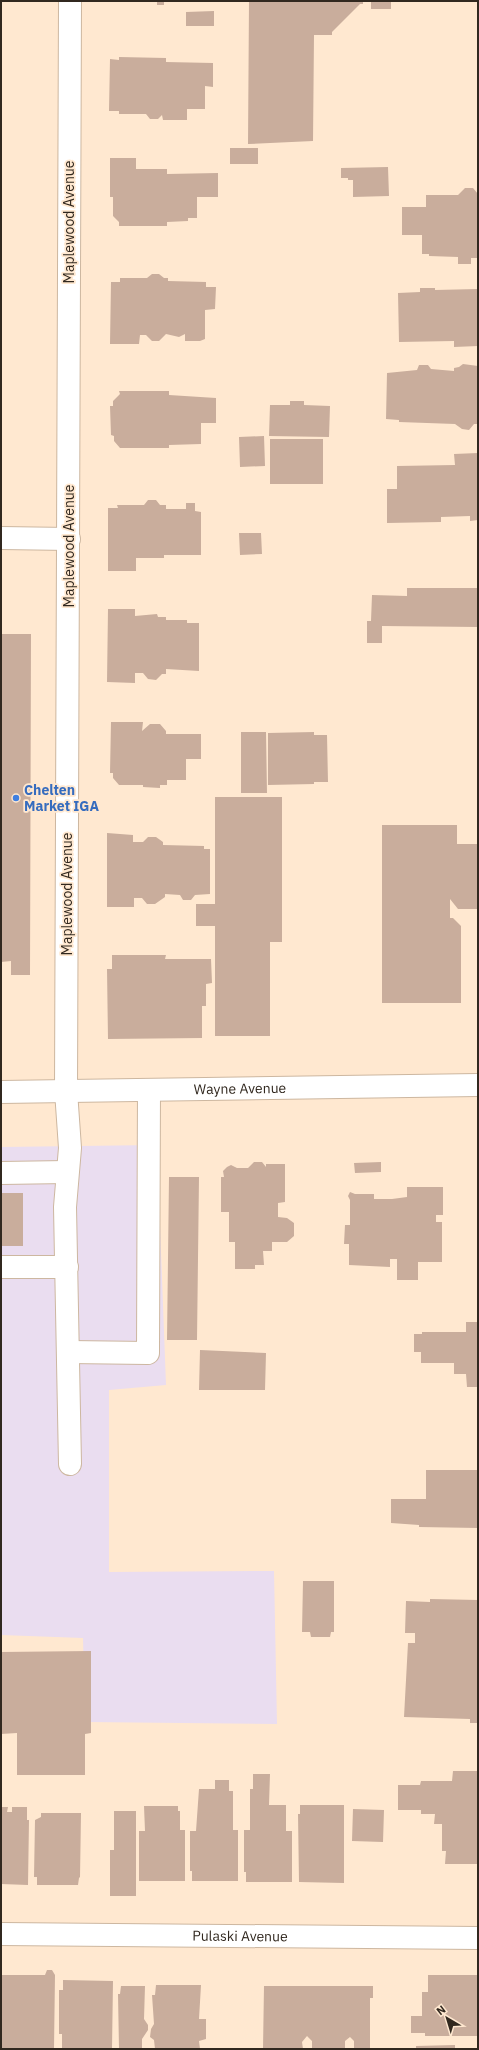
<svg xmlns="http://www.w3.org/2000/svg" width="479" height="2050" viewBox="0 0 479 2050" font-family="'IBM Plex Sans',sans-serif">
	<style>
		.commercial { fill: #eaddf0 }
		.building { fill: #c9ad9c }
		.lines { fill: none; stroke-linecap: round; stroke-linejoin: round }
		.minor-casing { stroke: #cdb7a0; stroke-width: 24 }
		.major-casing { stroke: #cdb7a0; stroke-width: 24 }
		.minor { stroke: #fff; stroke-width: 22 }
		.major { stroke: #fff; stroke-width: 22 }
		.shop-dot { fill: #3f7fe0; stroke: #ffe8d0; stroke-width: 1.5 }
		.labels { text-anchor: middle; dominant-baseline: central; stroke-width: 3.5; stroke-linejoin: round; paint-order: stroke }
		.street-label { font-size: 14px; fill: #31281f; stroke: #ffe8d0 }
		.shop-label { font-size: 14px; font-weight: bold; fill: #366cbe; stroke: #ffe8d0; text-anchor: start }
	</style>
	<rect width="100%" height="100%" fill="#ffe8d0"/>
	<!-- commercial -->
	<path class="commercial" d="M157 1145 166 1385 109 1390V1572L274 1571 277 1724 85 1722 83 1638 1 1635V1147Z"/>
	<!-- building -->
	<path class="building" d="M157 1H164V5H157Z
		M249 1H363V4H360L332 32V35H314L313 141 248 144Z
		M371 1H391V9H371Z
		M214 11V26H186V12Z
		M119 57 166 58V62L213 63V87L205 86V109H187V120H163L162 115 158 119H150L146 114H119V111H109L110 59 119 60Z
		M230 148H258V164H230Z
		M110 158H136V169H167V174L218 173V197H197V218H188V221L167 222V226H119V222L113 216V197H110Z
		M388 167 389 196 353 197V180H348V178H341V168Z
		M465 188H473L478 194V258H471V264H458V257L429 256V254H422V235H402V207H426V195H458Z
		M152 274H159L164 278H168V281L206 282V287H216L215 309 205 310V339L200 341H185V334L179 337 166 334 159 341H152L146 335H140L139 344H110L111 282H120V278H147Z
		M420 288H435V290L478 289V346L454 347V341L399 342 398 293 420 292Z
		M463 364 478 366V424H474L469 430 462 429 455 424 399 422V420L386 419 387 373 417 370 419 365H428L431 369 454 371V368L459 367Z
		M119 391H169V395L216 398V423H201V444L169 445V448H120L114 441V436L111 435 110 406H113V401L120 394Z
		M290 401H304V405L330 406 329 437 269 436 270 405H290Z
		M264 436 265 466 240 467 239 437Z
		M270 439H323V484H270Z
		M478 453V520L470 521V516L441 517V522L387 523V489H397V466L455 465 454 454Z
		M148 500H156L160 505H166V509H186V503H195V511L201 512V555H164V558H136V571H108V508H118L117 505H144Z
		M239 533H261L262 554 240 555Z
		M407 588H478V627L382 626V643H367V621H371L372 595 407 596Z
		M108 609H135V616L157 614 158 617H166V620H187V623H199V671L166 669V674H162L156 680 148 679 143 673H135V683L107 682Z
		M1 634H31L30 975H11V961L1 962Z
		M111 722H143L142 731 150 724H160L166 731V734H201V759H186V780H167V785H160V788L143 787V785H119L113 778V773H110Z
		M241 732H266L267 793H241Z
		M314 732V735H327L328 782H314V784L268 785V733Z
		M215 797H282V942H270V1036H215V926H196V904H215Z
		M382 825H457V844H478V909H458L450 899V918H453L461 926V1003H382Z
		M107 833 133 835V842H143L148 837H156L163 842V845L204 846V849H210V894L195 895 191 900H183L180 895 165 894V897L155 904H147L142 898H134V907H107Z
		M112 955H166L165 959H211L212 983 206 984V1006H202V1038L108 1039 107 969H112Z
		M254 1162H262L266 1167V1164H285V1202L278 1203V1217L287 1218 294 1223V1236L287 1242H272V1251H263L264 1265H255V1269H235V1242H229V1212H221V1177H224L223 1171 227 1167 231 1165 237 1168H248Z
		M381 1162V1172L355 1173 354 1163Z
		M169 1177H199L197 1340H167Z
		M407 1187H443V1215H436V1222H442V1262H418V1280H397V1259H390V1267L349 1265V1244H344L345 1225H350V1200L348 1196 350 1192 355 1194H374V1199H392L407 1197Z
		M1 1193H23V1246H1Z
		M466 1322H478V1387H467L466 1374H454V1363H421V1352H414V1334H422V1332H466Z
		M200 1350 266 1353 265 1390H199Z
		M426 1470H478V1528L419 1527V1525L391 1523V1499H426Z
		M303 1581H334V1632H331L330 1637H311L310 1632H302Z
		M430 1599 478 1600V1723H470V1719L404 1717 408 1643H415V1633H405L406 1601 430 1602Z
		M91 1651V1733L85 1734V1775H17V1733L1 1734V1652Z
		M453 1771H478V1864H445L446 1851H442V1824H434L435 1814H421V1810H398V1785H420L421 1781H452Z
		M253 1774H270L269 1805H286V1831H292V1882H246V1872H244V1830H250V1789H253Z
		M215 1780H229V1791H233V1830H238V1881H192V1871H190V1831H196L199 1789H215Z
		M300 1805H344V1883L299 1882 298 1814H300Z
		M144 1806H178V1811H180V1830H185V1881H139V1831H145Z
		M1 1807H8L7 1812H12V1807H27V1820H29L28 1885 1 1884Z
		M353 1809 384 1810 383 1842 352 1841Z
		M114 1811H136V1896H110V1850H114Z
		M41 1813H81L80 1877 79 1878 78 1885H37V1877H34L35 1820 41 1817Z
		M47 1970H52L55 1975 54 2049H1V1975H45Z
		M428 1975H478V2036H425V2033H411V2016H422V1992H428Z
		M63 1980 113 1981 112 2049H62V2034H59V1990H63Z
		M156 1985H201L199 2019H206V2039L199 2041 200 2049H155L154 2040 150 2037 151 2029 154 2024 152 1995H155Z
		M121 1986H145L144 2019 148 2025V2030L142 2039V2049H119L118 1994H120Z
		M264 1986H373V1998H370V2049H354V2041L350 2037 345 2041V2049H312V2041L307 2036 302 2042 303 2049H263Z
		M455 2045V2049H416V2046Z"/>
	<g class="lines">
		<defs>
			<g id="minor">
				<path d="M70 1 66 1091 70 1148 65 1207 70 1464"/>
				<path d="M1 538 69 539"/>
				<path d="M1 1173 67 1172"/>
				<path d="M1 1267H67"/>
				<path d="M69 1352 148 1353 149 1090"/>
				<path id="s1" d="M1 1934 478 1938"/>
			</g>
			<g id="major">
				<path id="s2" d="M1 1092 478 1085"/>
			</g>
		</defs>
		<!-- minor casing -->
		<use href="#minor" class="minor-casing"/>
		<!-- major casing -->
		<use href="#major" class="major-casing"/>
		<!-- minor -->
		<use href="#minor" class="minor"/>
		<!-- major -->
		<use href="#major" class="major"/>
	</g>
	<!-- markers -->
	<circle class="shop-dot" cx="16" cy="798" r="4"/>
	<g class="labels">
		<!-- street labels -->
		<g class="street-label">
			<text transform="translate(69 222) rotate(-90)">Maplewood Avenue</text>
			<text transform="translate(69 546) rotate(-90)">Maplewood Avenue</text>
			<text transform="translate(67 894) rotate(-90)">Maplewood Avenue</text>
			<text stroke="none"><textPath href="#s2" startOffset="239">Wayne Avenue</textPath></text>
			<text stroke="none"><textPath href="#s1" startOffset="239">Pulaski Avenue</textPath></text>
		</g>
		<!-- shop labels -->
		<g class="shop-label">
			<text x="24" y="790">Chelten<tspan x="24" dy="16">Market IGA</tspan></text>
		</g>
	</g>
	<!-- border -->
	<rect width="479" height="2050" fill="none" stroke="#31281f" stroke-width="4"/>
	<!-- north arrow -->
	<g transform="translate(447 2018) rotate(322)" stroke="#ffe8d0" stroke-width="3" paint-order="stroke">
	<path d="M0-3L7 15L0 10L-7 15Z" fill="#31281f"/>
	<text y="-6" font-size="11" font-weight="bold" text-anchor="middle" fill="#31281f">N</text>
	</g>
</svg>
